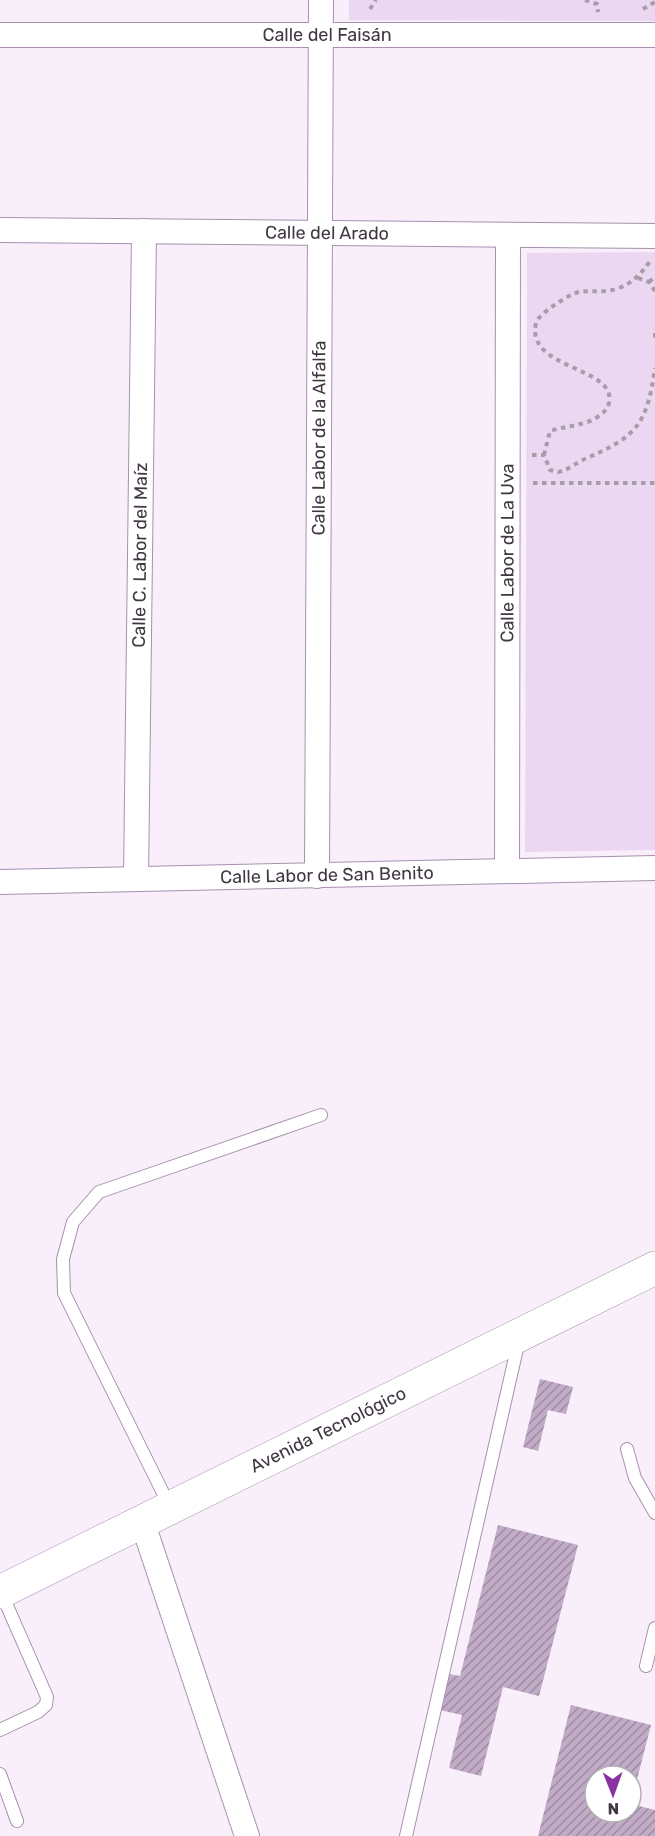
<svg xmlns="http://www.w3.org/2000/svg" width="655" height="1836" viewBox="0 0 655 1836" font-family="Rubik,sans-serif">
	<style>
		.park { fill: #ebd7f1 }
		.building { fill: url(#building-hatch) }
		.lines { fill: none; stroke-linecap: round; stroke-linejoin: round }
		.service-casing { stroke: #a791ad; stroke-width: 14 }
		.minor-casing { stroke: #a791ad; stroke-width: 26 }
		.secondary-casing { stroke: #a791ad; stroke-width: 34 }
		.path { stroke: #a69da9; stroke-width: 4; stroke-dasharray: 4.5 4.5; stroke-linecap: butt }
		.service { stroke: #fff; stroke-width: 12 }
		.minor { stroke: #fff; stroke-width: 24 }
		.secondary { stroke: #fff; stroke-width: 33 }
		.labels { text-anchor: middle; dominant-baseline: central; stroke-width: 4.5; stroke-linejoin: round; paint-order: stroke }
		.street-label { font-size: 18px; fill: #403743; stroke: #fff }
	</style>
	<defs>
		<pattern id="building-hatch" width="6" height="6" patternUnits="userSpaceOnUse" patternTransform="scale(1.5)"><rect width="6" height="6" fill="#c1abc7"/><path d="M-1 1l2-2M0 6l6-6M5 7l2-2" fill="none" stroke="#9e8ca3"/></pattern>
	</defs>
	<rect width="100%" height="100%" fill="#f8effb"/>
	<!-- park -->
	<path class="park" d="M349 0H655V21L349 20Z
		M655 252V850L525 852 527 253Z"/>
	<!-- building -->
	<path class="building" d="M540 1379 573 1387 566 1414 548 1410 538 1451 523 1447Z
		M498 1525 578 1545 539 1696 503 1687 481 1776 449 1768 462 1715 440 1710 449 1674 460 1676Z
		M571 1705 651 1725 632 1799 631 1776H595V1812H631V1804L655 1810V1836H538Z"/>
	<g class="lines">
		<defs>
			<path id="service" d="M627 1449 635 1478 655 1513
				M170 1507 64 1293 63 1259 73 1222 99 1192 321 1115
				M646 1666 655 1628
				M0 1730 38 1712 46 1705 47 1697 1 1592
				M0 1774 17 1821
				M406 1836 519 1340"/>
			<g id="minor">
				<path id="s1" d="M0 35H655"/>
				<path id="s2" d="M0 230 655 236"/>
				<path id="s3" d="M507 871 508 235"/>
				<path id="s4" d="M317 876 321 0"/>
				<path id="s5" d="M136 879 144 231"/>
				<path id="s6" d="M0 882 655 868"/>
				<path d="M143 1524 247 1836"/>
			</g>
			<g id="secondary">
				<path id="s7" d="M0 1592 655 1268"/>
			</g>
		</defs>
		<!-- service casing -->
		<use href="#service" class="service-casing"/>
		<!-- minor casing -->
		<use href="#minor" class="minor-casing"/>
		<!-- secondary casing -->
		<use href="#secondary" class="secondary-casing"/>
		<!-- path -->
		<path class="path" d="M585 0 597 4 598 12
			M370 9 376 0
			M643 9 655 2
			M638 278 649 282 655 291
			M649 282 655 277
			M655 333V338
			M532 455H544L550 470 558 472C569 470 577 462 587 458 638 436 647 423 655 368
			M544 455 550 431C565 426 581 426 594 419 601 415 607 411 609 403 617 366 525 370 536 323 538 314 571 293 579 292 591 290 604 293 616 289 632 284 641 274 650 261
			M533 483H655"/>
		<!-- service -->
		<use href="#service" class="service"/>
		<!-- minor -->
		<use href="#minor" class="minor"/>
		<!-- secondary -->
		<use href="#secondary" class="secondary"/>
	</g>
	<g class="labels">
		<!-- street labels -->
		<g class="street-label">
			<text stroke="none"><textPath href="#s1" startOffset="327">Calle del Faisán</textPath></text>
			<text stroke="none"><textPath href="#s2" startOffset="327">Calle del Arado</textPath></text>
			<text stroke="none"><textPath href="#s4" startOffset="438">Calle Labor de la Alfalfa</textPath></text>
			<text stroke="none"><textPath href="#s3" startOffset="318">Calle Labor de La Uva</textPath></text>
			<text stroke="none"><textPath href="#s5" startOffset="324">Calle C. Labor del Maíz</textPath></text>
			<text stroke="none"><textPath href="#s6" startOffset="327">Calle Labor de San Benito</textPath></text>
			<text stroke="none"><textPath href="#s7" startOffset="366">Avenida Tecnológico</textPath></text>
		</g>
	</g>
	<!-- north arrow -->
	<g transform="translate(613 1794) rotate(179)"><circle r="28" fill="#ffffff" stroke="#b3afb4" stroke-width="1.5"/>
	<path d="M0-4.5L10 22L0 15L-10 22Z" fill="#8933a0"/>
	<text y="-9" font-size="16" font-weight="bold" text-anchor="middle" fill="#403743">N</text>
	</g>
</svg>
